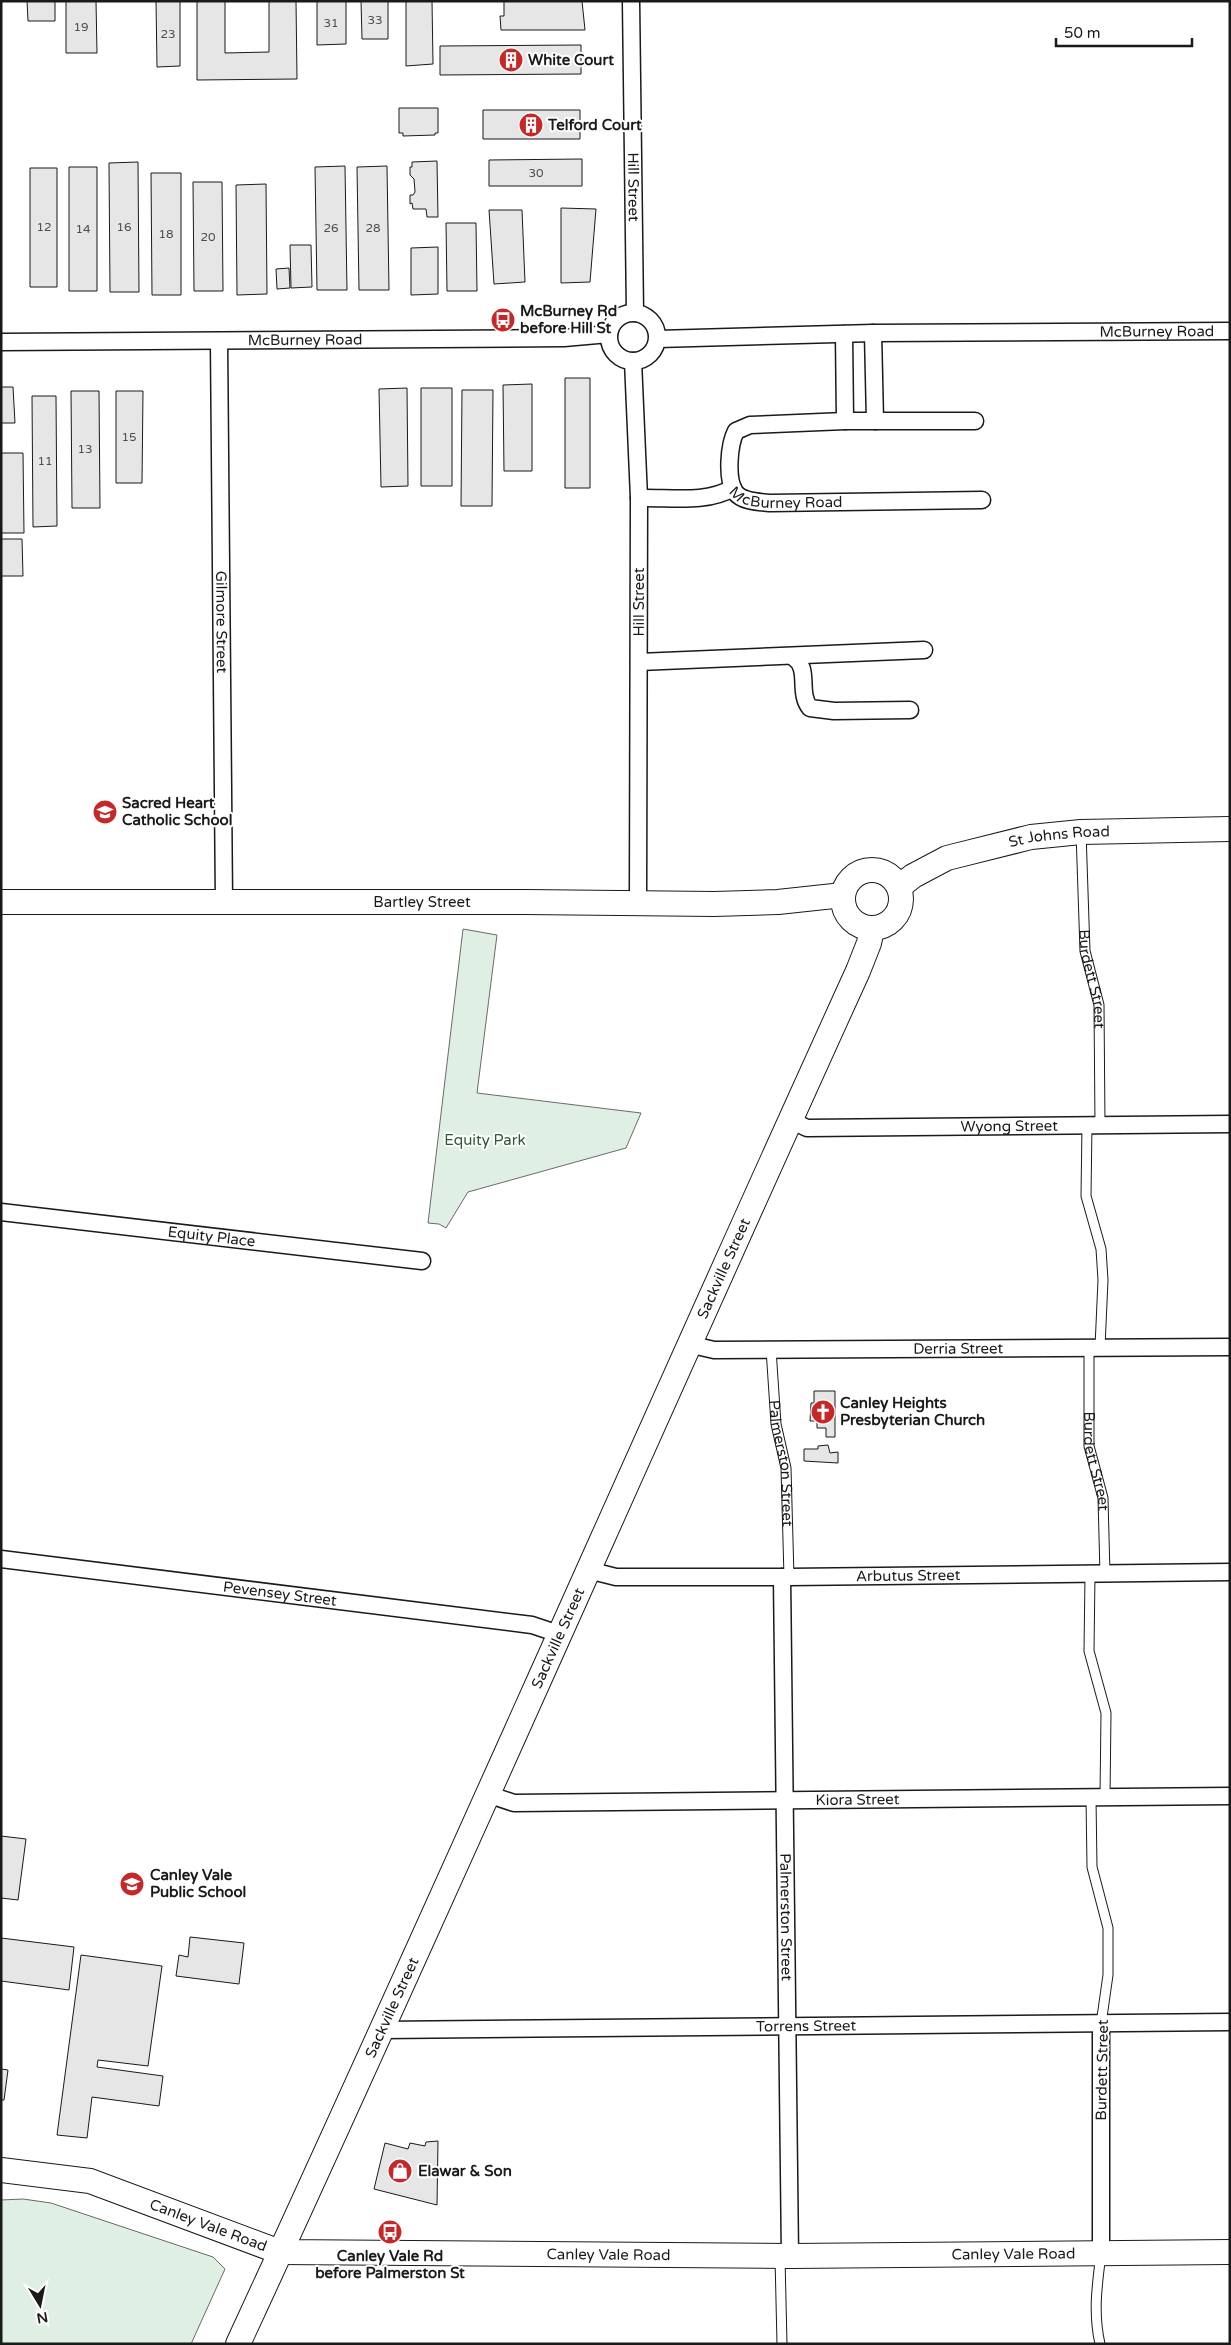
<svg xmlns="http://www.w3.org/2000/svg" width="1231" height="2345" viewBox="0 0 1231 2345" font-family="'Varela Round',sans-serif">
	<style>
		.green { fill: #e0efe3; stroke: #6a6a6a }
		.building { fill: #e6e6e6; stroke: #1a1a1a }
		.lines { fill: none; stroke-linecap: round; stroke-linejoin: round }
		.lane-casing { stroke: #1a1a1a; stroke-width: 11 }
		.street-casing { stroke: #1a1a1a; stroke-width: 19 }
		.secondary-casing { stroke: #1a1a1a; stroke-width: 26 }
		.lane { stroke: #fff; stroke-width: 9 }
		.street { stroke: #fff; stroke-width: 16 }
		.secondary { stroke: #fff; stroke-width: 24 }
		.labels { text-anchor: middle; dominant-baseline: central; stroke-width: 4; stroke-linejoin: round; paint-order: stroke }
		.number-label { font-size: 12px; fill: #4d4d4d }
		.poi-label { font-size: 15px; font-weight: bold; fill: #1a1a1a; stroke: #fff; text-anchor: start }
		.street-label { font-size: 15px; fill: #1a1a1a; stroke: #fff }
		.park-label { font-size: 15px; fill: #2b5a34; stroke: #fff }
	</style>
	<rect width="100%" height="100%" fill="#fff"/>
	<!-- green -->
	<path class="green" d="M463 929 497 935 477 1093 641 1113 626 1148 468 1192 446 1228 439 1224 428 1223Z
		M23 2199 51 2203 213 2257 225 2269 191 2344H1V2200Z"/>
	<!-- building -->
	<path class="building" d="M27 1H55V21H28Z
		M66 1H96L97 53H66Z
		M156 1H180V66L157 67Z
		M197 1H225V53L269 52V1H296L297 79 197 80Z
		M317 1H346V44L317 45Z
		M361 1H388V39H362Z
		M406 1H432L433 64 406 66Z
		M504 1H582L585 30H501L500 16H504Z
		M581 45V74L440 75V46Z
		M399 108H438V133H435V135L403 136V133H399Z
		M483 110H580V139H483Z
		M582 159V186H489V160Z
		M437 161 438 217H427L426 209H413L412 203 410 204V195H413L415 192 414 179 410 175V167H412V162Z
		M138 162 139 292H110L109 163Z
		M345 166 347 290H317L315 167Z
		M387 166 389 290H359L357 167Z
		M69 167H97V291H69Z
		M30 168H57V287H30Z
		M151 173H181V295H152Z
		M193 182H222L223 291H194Z
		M266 184 267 294 237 295 236 185Z
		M561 208 596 209 590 282 561 283Z
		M489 210H522L525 282 494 284Z
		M446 223H476L477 291H447Z
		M290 245H311L312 287 291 288Z
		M438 247V294L411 295V248Z
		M289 268 290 288 277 289 276 269Z
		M565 378H590V488H565Z
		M532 384V471H504L503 385Z
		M1 387H13L15 423H1Z
		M407 388 408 486 381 487 379 389Z
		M421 388H452V486H421Z
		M462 390H493L492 506H461Z
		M71 391H99L100 508H72Z
		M116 391H143L142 483H116Z
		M32 396H56L57 526 33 527Z
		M1 453H23L24 533H1Z
		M1 539H22L23 576H1Z
		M814 1391H835V1437H826V1428H817V1421H810L811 1403H814Z
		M828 1445 830 1453 838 1452V1463L804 1461V1449H818V1446Z
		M1 1836 26 1839 18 1900 1 1898Z
		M190 1937 244 1943 239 1984 176 1976 179 1955 188 1957Z
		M1 1938 74 1947 69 1990 1 1981Z
		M81 1955 162 1966 148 2066 98 2060 97 2067 163 2076 159 2106 92 2097 87 2138 57 2135Z
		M1 2069 8 2070 4 2100H1Z
		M438 2141 437 2205 374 2189 385 2143 408 2149 410 2143 425 2146 426 2142Z"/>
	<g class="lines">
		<defs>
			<g id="lane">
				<path id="s1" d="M1081 832 1085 951 1099 1005 1100 1125"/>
				<path d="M1087 1125 1086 1196 1101 1249 1103 1280 1100 1347"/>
				<path id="s2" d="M1089 1348V1446L1103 1498 1105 1574"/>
				<path id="s3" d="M771 1349 776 1424 786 1468 789 1577"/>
				<path d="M1090 1575 1089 1651 1106 1713 1105 1797"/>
				<path d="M1091 1798 1092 1867 1108 1928V1975L1101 2024"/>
				<path d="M780 2257 782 2344"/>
				<path d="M1100 2344C1093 2313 1097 2285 1101 2254"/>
			</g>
			<g id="street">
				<path id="s4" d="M631 1 635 313"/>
				<circle cx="633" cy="337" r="24"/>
				<path d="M873 333 875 421"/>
				<path d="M844 334 845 421"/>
				<path id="s5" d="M658 339 873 333 1230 331"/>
				<path id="s6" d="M219 341 224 903"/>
				<path id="s7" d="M1 342 564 338 609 334"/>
				<path d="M633 361 639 498 638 903"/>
				<path id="s8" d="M975 421H845L750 425 736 431C729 444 726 479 735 492 742 502 760 502 771 503L982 500"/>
				<path d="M639 498C670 497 705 504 733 488"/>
				<path d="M793 657C811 668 797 692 810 708L834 711 910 710"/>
				<path d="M639 662 924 650"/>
				<path id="s9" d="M790 1120 807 1128 1230 1124"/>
				<path id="s10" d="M1 1212 422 1261"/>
				<path id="s11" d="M688 1344 714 1350 1230 1347"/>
				<path id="s12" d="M1 1559 532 1625 559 1634"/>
				<path id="s13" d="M588 1570 616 1577H789L1230 1572"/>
				<path id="s14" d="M782 1577 790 2256"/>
				<path id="s15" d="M487 1794 514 1803 1230 1796"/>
				<path d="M1101 2024V2254"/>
				<path id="s16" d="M382 2030 1230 2022"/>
			</g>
			<g id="secondary">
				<circle cx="872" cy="899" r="29"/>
				<path id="s17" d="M899 887 913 876 947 858 1031 837 1081 832 1230 829"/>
				<path id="s18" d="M1 902H525L714 904 778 902 843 895"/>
				<path id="s19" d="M1 2170 90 2181 280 2252 790 2256 1230 2252"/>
				<path id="s20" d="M238 2344C449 1888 650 1428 858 971L869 943 872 929"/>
			</g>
		</defs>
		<!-- lane casing -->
		<use href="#lane" class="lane-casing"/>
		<!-- street casing -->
		<use href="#street" class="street-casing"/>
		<!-- secondary casing -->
		<use href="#secondary" class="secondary-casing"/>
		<!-- lane -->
		<use href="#lane" class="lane"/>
		<!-- street -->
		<use href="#street" class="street"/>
		<!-- secondary -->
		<use href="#secondary" class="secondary"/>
	</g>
	<!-- icons -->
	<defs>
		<symbol id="building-disc" viewBox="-11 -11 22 22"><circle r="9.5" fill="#c62828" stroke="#fff"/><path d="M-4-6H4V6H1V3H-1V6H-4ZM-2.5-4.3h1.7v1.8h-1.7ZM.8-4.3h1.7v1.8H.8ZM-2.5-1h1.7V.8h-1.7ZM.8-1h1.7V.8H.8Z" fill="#fff"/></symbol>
		<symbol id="bus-disc" viewBox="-11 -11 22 22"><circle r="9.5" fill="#c62828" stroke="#fff"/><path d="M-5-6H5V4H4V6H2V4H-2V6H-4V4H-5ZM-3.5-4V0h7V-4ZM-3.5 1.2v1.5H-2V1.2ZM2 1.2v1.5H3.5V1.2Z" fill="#fff"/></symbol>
		<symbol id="school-disc" viewBox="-11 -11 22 22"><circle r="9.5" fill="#c62828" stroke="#fff"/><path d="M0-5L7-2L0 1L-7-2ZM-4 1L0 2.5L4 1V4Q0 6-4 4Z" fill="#fff"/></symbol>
		<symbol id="church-disc" viewBox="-11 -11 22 22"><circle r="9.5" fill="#c62828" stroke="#fff"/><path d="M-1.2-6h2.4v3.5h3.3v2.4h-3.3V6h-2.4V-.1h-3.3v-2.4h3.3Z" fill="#fff"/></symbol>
		<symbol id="shop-disc" viewBox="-11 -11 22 22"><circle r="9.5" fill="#c62828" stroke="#fff"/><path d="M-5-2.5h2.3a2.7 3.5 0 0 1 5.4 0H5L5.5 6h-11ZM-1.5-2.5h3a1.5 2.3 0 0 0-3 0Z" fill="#fff"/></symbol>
	</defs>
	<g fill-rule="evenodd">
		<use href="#building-disc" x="497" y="46" width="28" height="28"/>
		<use href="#building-disc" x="517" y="111" width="28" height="28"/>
		<use href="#bus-disc" x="489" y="306" width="28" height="28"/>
		<use href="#school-disc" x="91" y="798" width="28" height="28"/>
		<use href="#church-disc" x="809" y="1398" width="28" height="28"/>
		<use href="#school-disc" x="118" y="1870" width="28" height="28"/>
		<use href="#shop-disc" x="386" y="2157" width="28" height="28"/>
		<use href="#bus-disc" x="376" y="2218" width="28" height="28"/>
	</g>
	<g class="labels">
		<!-- number labels -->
		<g class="number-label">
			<text x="375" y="20">33</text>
			<text x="331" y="23">31</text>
			<text x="81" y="27">19</text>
			<text x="168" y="34">23</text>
			<text x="536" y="173">30</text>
			<text x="44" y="227">12</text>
			<text x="124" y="227">16</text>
			<text x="331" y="228">26</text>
			<text x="373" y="228">28</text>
			<text x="83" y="229">14</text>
			<text x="166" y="234">18</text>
			<text x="208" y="237">20</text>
			<text x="129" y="437">15</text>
			<text x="85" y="449">13</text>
			<text x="45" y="461">11</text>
		</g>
		<!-- poi labels -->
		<g class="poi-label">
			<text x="528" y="60">White Court</text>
			<text x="548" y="125">Telford Court</text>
			<text x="520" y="311">McBurney Rd<tspan x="520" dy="17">before Hill St</tspan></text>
			<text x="122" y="803">Sacred Heart<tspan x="122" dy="17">Catholic School</tspan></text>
			<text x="840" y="1403">Canley Heights<tspan x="840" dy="17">Presbyterian Church</tspan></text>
			<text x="150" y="1875">Canley Vale<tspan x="150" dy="17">Public School</tspan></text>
			<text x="418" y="2171">Elawar &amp; Son</text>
			<text x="390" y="2256" text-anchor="middle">Canley Vale Rd<tspan x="390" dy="17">before Palmerston St</tspan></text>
		</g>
		<!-- street labels -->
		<g class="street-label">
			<text stroke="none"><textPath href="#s4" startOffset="186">Hill Street</textPath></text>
			<text stroke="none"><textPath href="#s5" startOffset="499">McBurney Road</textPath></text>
			<text stroke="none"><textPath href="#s7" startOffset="304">McBurney Road</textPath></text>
			<text stroke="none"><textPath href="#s8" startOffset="356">McBurney Road</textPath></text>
			<text transform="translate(639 602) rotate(-90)">Hill Street</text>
			<text stroke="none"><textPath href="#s6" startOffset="281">Gilmore Street</textPath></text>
			<text stroke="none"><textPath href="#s17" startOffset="171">St Johns Road</textPath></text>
			<text stroke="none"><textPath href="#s18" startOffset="421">Bartley Street</textPath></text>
			<text stroke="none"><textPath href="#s1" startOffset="148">Burdett Street</textPath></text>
			<text stroke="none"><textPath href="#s9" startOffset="221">Wyong Street</textPath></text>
			<text stroke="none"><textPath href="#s10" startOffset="212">Equity Place</textPath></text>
			<text stroke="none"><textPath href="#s20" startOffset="1180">Sackville Street</textPath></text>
			<text stroke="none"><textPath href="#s11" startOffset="271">Derria Street</textPath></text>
			<text stroke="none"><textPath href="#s2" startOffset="114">Burdett Street</textPath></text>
			<text stroke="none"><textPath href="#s3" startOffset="115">Palmerston Street</textPath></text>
			<text stroke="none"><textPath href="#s13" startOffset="321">Arbutus Street</textPath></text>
			<text stroke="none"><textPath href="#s12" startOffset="281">Pevensey Street</textPath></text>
			<text stroke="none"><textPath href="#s20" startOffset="775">Sackville Street</textPath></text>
			<text stroke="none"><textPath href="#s15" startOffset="372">Kiora Street</textPath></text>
			<text stroke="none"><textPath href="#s14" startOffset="340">Palmerston Street</textPath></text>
			<text stroke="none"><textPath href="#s20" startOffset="370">Sackville Street</textPath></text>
			<text stroke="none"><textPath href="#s16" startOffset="424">Torrens Street</textPath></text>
			<text transform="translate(1102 2070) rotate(-89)">Burdett Street</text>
			<text stroke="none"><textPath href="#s19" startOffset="216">Canley Vale Road</textPath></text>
			<text stroke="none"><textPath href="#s19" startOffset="1026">Canley Vale Road</textPath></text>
			<text stroke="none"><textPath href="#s19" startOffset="621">Canley Vale Road</textPath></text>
		</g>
		<!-- park labels -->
		<g class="park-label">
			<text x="485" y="1140">Equity Park</text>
		</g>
	</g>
	<!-- border -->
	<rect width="1231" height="2345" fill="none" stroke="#1a1a1a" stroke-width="5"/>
	<!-- north arrow -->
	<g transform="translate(40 2305) rotate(170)" stroke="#ffffff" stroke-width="4" paint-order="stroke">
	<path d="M0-4L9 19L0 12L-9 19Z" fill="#1a1a1a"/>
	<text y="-8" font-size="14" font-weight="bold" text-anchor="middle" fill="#1a1a1a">N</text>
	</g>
	<!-- scale -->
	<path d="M1056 38v8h136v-8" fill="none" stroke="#1a1a1a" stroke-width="2.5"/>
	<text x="1064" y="38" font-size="15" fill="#1a1a1a" stroke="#ffffff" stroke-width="4" paint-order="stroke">50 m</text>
</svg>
